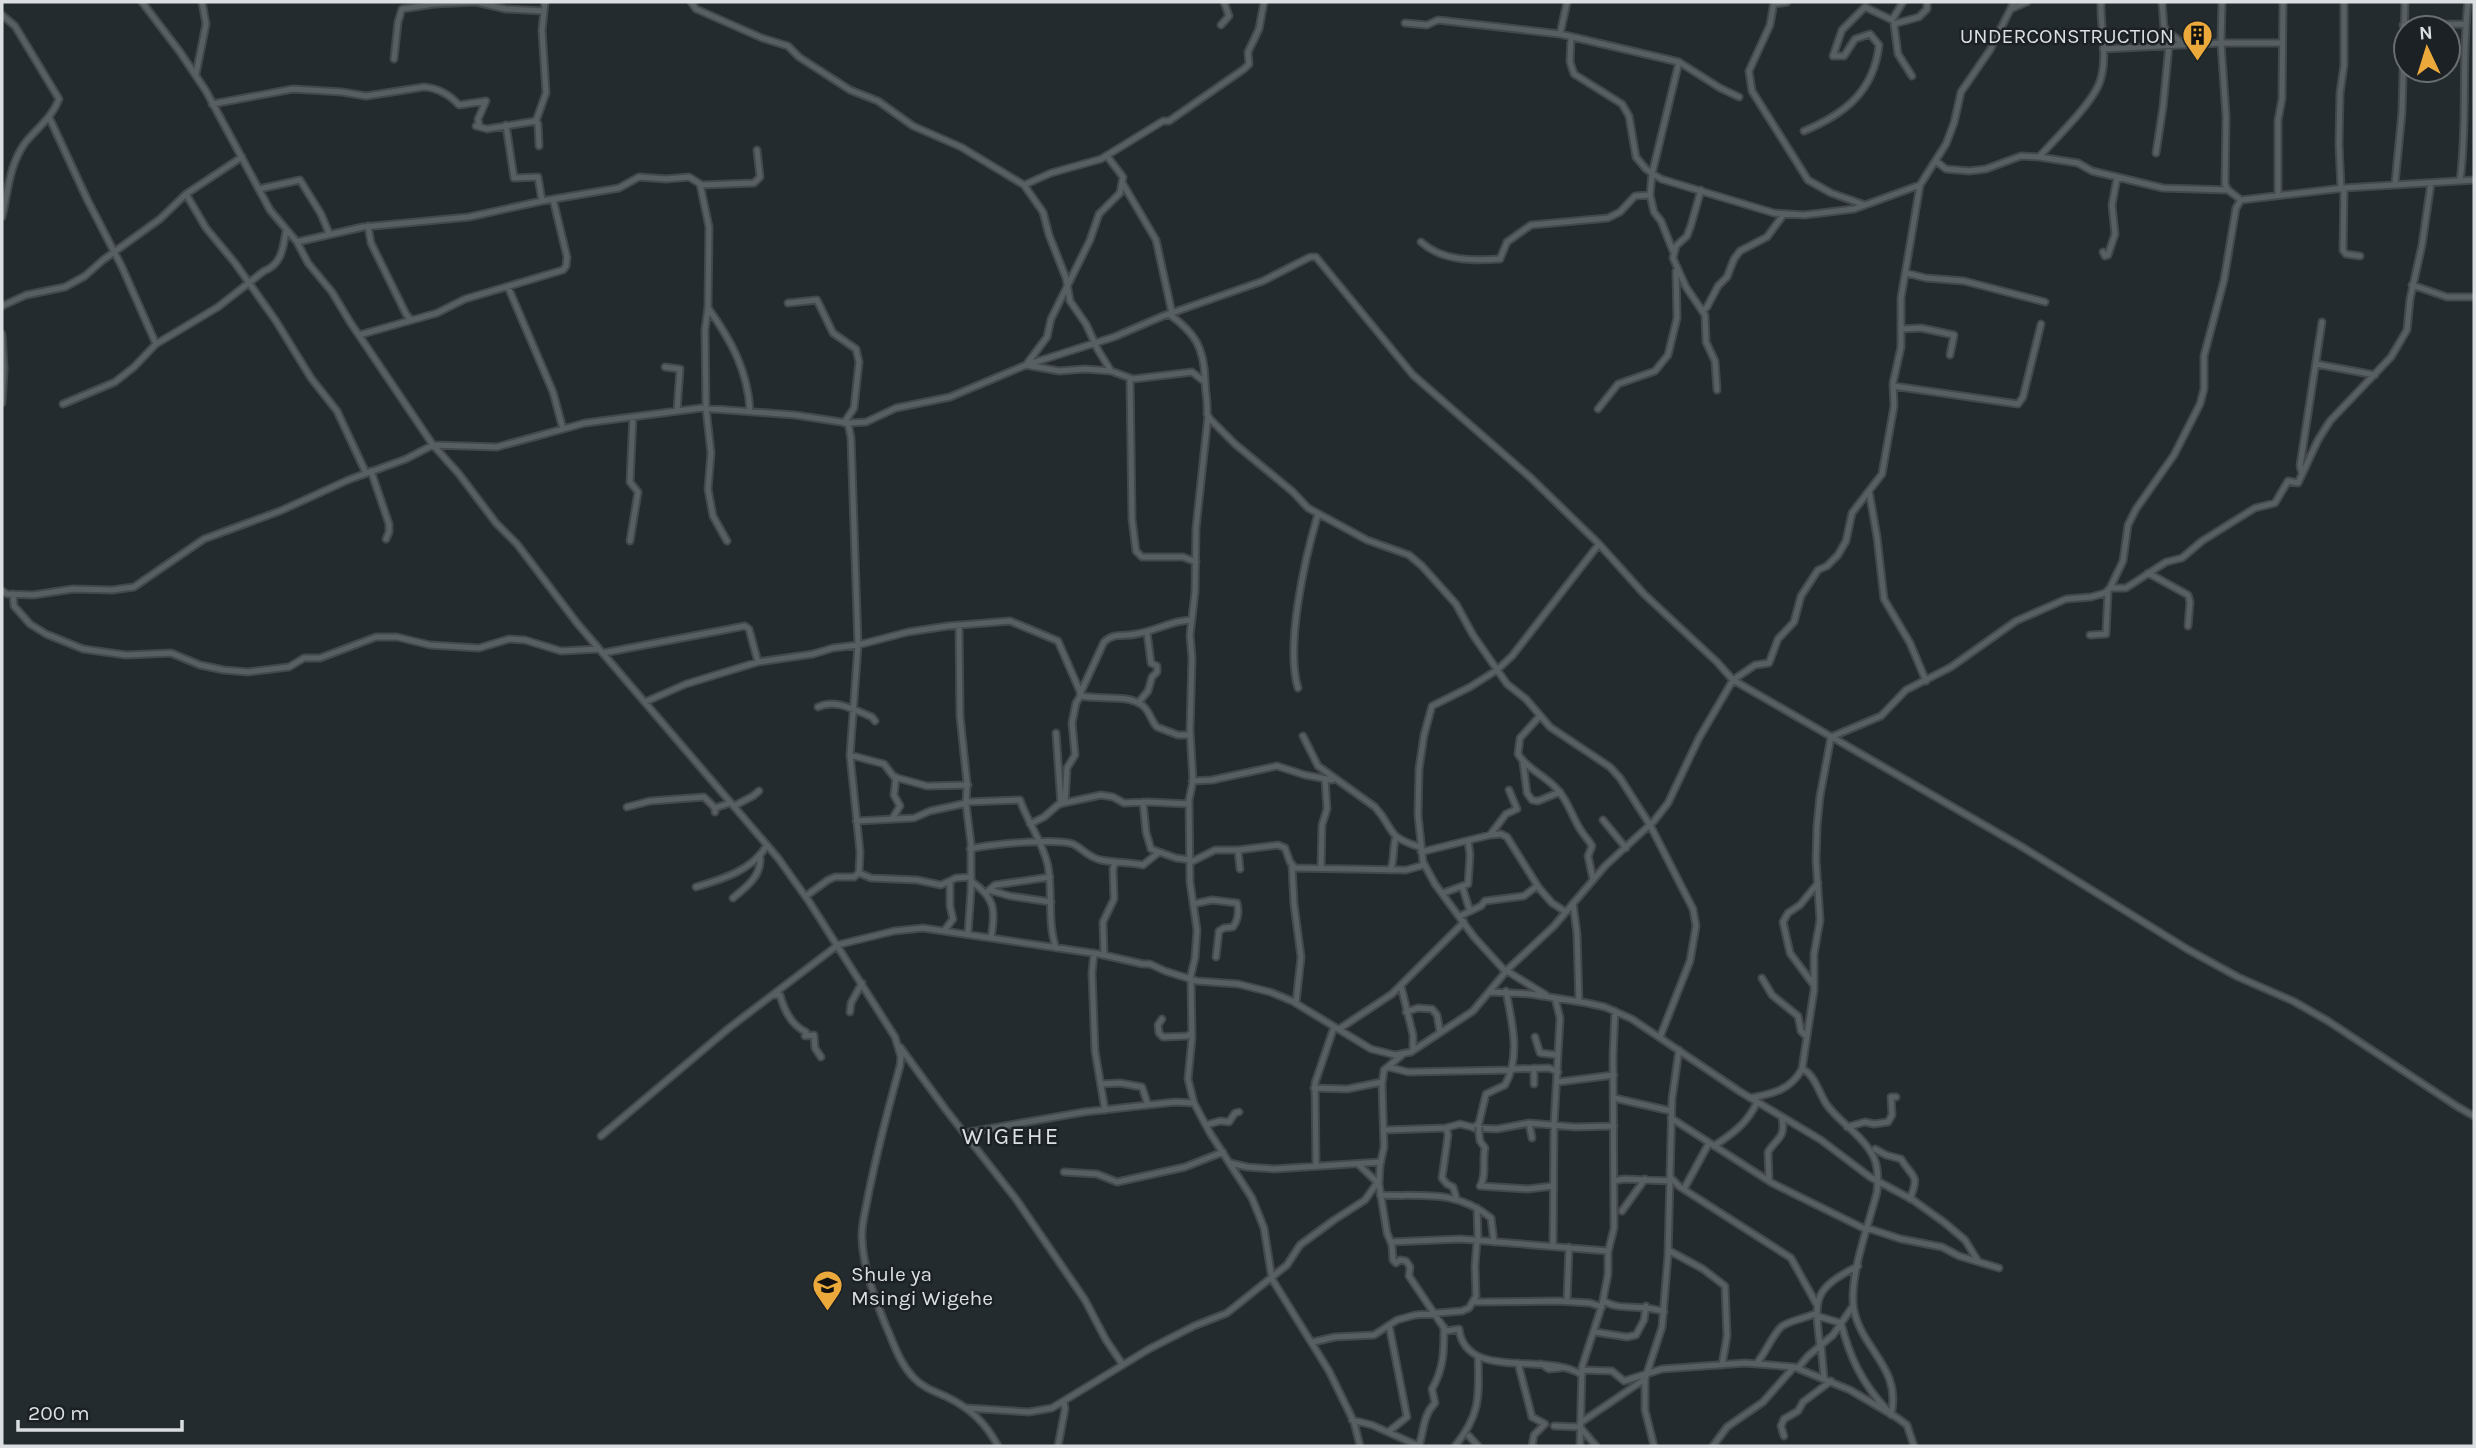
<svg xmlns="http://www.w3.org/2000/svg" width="2476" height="1448" viewBox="0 0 2476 1448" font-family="Karla,sans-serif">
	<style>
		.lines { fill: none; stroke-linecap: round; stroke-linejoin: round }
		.street-casing { stroke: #43484b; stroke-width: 9 }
		.street { stroke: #585f62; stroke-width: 5 }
		.street-bridge-casing { stroke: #43484b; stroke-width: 9; stroke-linecap: butt }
		.street-bridge { stroke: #585f62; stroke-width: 5 }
		.labels { text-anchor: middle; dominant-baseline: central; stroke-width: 5; stroke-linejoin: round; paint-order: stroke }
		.poi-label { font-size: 21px; fill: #dbdfe1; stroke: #1b2124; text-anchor: end }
		.quarter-label { font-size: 24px; letter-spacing: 2px; fill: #dbdfe1; stroke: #1b2124 }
	</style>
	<rect width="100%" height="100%" fill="#242b2e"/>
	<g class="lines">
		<defs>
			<path id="street" d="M142 2 180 52 206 91 270 210 297 242 308 263 332 292 350 322 433 445 459 474 496 523 517 544 577 623 778 858 810 903 895 1037 901 1057 900 1066C888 1109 877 1152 868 1196 866 1210 861 1224 862 1238 863 1268 875 1299 886 1326 894 1344 899 1362 913 1377 922 1387 933 1391 945 1396 970 1408 985 1422 998 1446
				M691 2 696 9 762 38 788 46 799 57 850 90 878 101 913 126 961 147 1024 185 1043 212 1049 235 1066 278 1070 301 1086 324 1098 350 1111 371
				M1774 2 1770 25 1749 71 1752 91 1808 180 1831 193 1865 205
				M2162 2 2164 28 2183 44
				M2222 2 2221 43 2226 116 2225 184 2228 190 2241 200
				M1774 4 1787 2
				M2011 9 2027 2
				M2 15 15 26 59 99C52 118 37 128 25 143 9 165 8 192 2 217
				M1405 23 1427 25 1438 20 1560 34 1567 2
				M1221 25 1229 16 1224 2
				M2403 25 2466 24
				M1560 34 1679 62 1652 174 1650 195 1654 212 1661 221 1673 251
				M1571 37 1570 62 1574 74 1622 104 1629 116 1636 157 1646 169 1661 179 1774 213 1804 215 1854 209 1920 185
				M2103 49 2221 43H2282
				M394 59 398 22 402 9 434 4 476 2 506 9 544 11
				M1679 62 1720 88 1739 97
				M196 74 206 24 202 2
				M1912 76 1898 54 1894 24 1919 17 1927 9V2
				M212 104 293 89 342 92 366 96 424 87C436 88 449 94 459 105L486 101 478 119 479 124 476 126 487 129 536 121
				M49 117 87 199 122 267 156 344
				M506 125 514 178 538 177 542 201
				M1804 131C1845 114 1874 91 1879 45L1870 34 1855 39 1844 56H1833L1842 30 1865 7 1892 20 1903 2
				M539 146 538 124 536 121 546 93 542 30 545 2
				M2156 153 2163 107 2169 45
				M1107 156 1123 177 1120 193 1099 214 1090 240 1051 319 1047 337 1026 365 1059 371 1085 369 1111 371 1133 379 1192 372 1205 382
				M2039 157C2055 139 2090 106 2099 84 2109 59 2100 28 2101 2
				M1937 162 1946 169 1969 171 1986 169 2021 156 2039 157 2078 163 2092 171 2163 188 2228 190
				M2460 181C2468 122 2461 61 2468 2
				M700 184 709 227 708 307 705 330 706 408 711 453 708 489 713 516 727 541
				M1123 184 1156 240 1172 313
				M2395 184 2402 112 2405 2
				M1024 185 1051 173 1101 159 1163 121H1169L1244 69 1249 64 1248 52 1259 29 1264 2
				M2344 188 2343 250 2346 254 2360 256
				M259 189 300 180 321 214 329 233
				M2341 189 2339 144 2340 93 2344 65V2
				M1701 190 1691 225 1687 236 1676 246 1673 258 1686 287 1705 315 1706 342 1715 361 1717 390
				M186 194 206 228 235 263 276 321 311 378 337 411 366 473
				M2278 195V120L2282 99 2283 2
				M368 226 371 243 406 314 411 320
				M297 242 363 227 469 217 542 201 619 188 639 177 666 179 689 177 702 185 754 183 760 177 757 150
				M1421 242C1442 261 1473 261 1500 259L1507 242 1531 225 1608 218 1620 212 1635 196 1650 195
				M2103 252 2105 256 2108 255 2115 234 2112 205 2117 178
				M1906 273 1926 278 1964 281 2045 302
				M2412 285 2447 297H2474
				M508 287 553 392 563 429
				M788 303 817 300 833 333 856 349 859 362 854 408 844 423
				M2 306 26 295 65 287 85 276 103 260 160 219 186 194 242 157
				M708 308C731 340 748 371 750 411
				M1702 311 1707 307 1718 286 1727 277 1734 259 1740 251 1767 237 1784 214
				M1169 314C1195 333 1204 347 1205 380 1205 391 1208 402 1207 414L1210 419 1235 444 1293 492 1308 508 1367 540 1409 555 1422 566 1456 604 1473 635 1507 684 1526 699 1550 727 1610 767 1620 778 1650 825
				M1901 329 1921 328 1954 335 1950 355
				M2 334 4 369 2 403
				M359 335 437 313 465 299 563 270 566 266 567 257 553 199
				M2316 364 2375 375
				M665 367 680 369 677 411
				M1130 378 1132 519 1136 551 1142 557H1183L1196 562
				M1893 386 2018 404 2023 397 2041 324
				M63 404 115 382 134 367 156 344 218 307 264 271C282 264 283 248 286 231
				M1598 409 1618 384 1655 371 1668 355 1677 318 1676 271
				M371 471 389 524V532L386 539
				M2302 473 2300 466 2322 322
				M1869 491 1877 537 1884 599 1910 643 1926 681
				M630 541 638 492 630 482 633 417
				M2148 573 2188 595 2190 602 2188 626
				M2110 588H2126L2166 562 2182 558 2202 541 2255 508 2275 503 2288 481 2298 483 2318 440 2330 421 2391 357 2407 330 2410 299 2422 245 2431 183
				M2 591 7 594 33 595 73 589 112 590 134 587 204 539 280 511 348 480 406 459 433 445 497 447 585 423 701 408 795 415 848 423 866 422 896 408 950 397 1026 365 1114 337 1163 316 1263 281 1310 257H1316L1413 375 1531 478 1599 544 1644 594 1717 662 1733 680 2024 848 2187 949 2238 977 2293 1001 2328 1021 2458 1107 2474 1116
				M13 594 14 606 30 624 46 634 83 649 126 655 171 653 200 665 224 670 248 672 289 667 304 658H320L376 637H397L430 645 479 648 509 639 525 640 561 651 599 649
				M959 626 960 716 967 783 966 804 971 844V890L968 933
				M2090 635 2106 634 2108 591
				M603 653 745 626 749 629 758 662
				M1298 688C1285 645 1305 558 1318 514
				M1080 694 1104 642C1115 632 1123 637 1136 634 1156 631 1172 620 1192 620
				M645 702 686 684 758 662 813 654 833 648 858 645 908 632 948 626 1010 621 1058 641 1082 696C1100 700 1126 694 1142 705 1150 711 1151 721 1157 727L1178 735H1190
				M1138 703 1148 691 1152 677 1157 672V666L1151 663 1147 632
				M818 707C835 698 856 711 872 717L875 721
				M1539 717 1520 738 1518 754C1527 769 1544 775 1556 788 1569 801 1572 818 1582 832 1585 837 1589 840 1592 846L1588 856 1593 879
				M1056 733 1061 804
				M1303 736 1318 766 1375 807C1396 830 1384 836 1420 847
				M850 755 884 764 894 777 927 786 968 785
				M1523 762 1527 793 1532 800 1538 801 1560 792
				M1192 781 1212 780 1277 766 1305 775 1332 780
				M967 802 1020 800C1028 823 1043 842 1048 866 1053 893 1047 922 1056 948
				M1065 802 1067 768 1075 755 1072 723 1076 703 1081 695
				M1143 802 1146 832 1151 849 1176 858 1191 860
				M734 806 753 796 759 791
				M627 807 650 801 704 797 715 808
				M715 812V808L730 803
				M892 819 900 806 894 795 896 777
				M1603 820 1626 848
				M856 821 914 818 930 811 967 803
				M1030 824 1044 817 1059 804 1101 795 1113 797 1124 803 1148 802 1189 804
				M1650 825 1693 909 1696 926 1690 961 1660 1037
				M1490 835 1506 814 1517 809 1509 790
				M970 849C990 844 1056 838 1073 844 1083 849 1089 858 1101 860 1115 863 1128 862 1143 865L1158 853
				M1238 850 1240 869
				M1421 852 1490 835 1501 834 1507 837 1539 888 1552 903 1566 912
				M1191 862 1215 850H1238L1278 845 1285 848 1290 862 1295 868 1406 870 1424 865
				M1292 866 1294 904 1301 957 1296 1003
				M1321 868 1322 825 1327 809 1325 779
				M1390 870C1395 862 1392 847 1396 837
				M859 873 871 878 917 880 941 885 956 878 971 877
				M971 881C995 898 996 909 991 938
				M1462 886 1470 911
				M696 887C723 879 753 870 767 845
				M989 890 1010 896 1051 902
				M987 892 995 885 1050 877
				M1443 893 1468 884 1470 855 1468 841
				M806 896 828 880 835 877H854L859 873 860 852 850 755 858 645 851 438 848 423
				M733 898C746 887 762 876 760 857
				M1573 903 1577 934 1579 1002
				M1193 904 1212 900 1237 903C1239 911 1238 920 1233 927L1224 928 1219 931 1216 957
				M1460 916 1481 906 1485 901 1524 896 1537 886
				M944 931 953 919 950 906V883
				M837 945 894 931 923 928 1099 954 1143 964H1150L1165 971 1197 981 1238 984 1270 992 1292 1001 1371 1049 1395 1055 1411 1052 1473 1011 1508 969 1554 926 1605 866 1654 821 1668 803 1699 738 1733 680 1755 665 1769 663 1778 639 1794 622 1801 596 1818 570 1827 566 1838 555 1846 541 1852 513 1882 474 1894 406 1893 383 1901 347V298L1920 185 1946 144 1954 123 1961 92 1990 50 2014 2
				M1094 953 1092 973 1095 1051 1105 1110
				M1104 955 1103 922 1114 899 1113 869 1115 863
				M1507 971 1546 995
				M1506 972 1474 937 1435 884 1423 862 1418 815 1419 769 1424 735 1432 706 1470 687 1497 670 1512 656 1599 544
				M1762 978 1772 995 1798 1016 1801 1031 1806 1036
				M1190 979 1195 958 1197 930 1190 882 1189 800 1193 781 1190 730 1192 658 1190 635 1195 592 1196 528 1208 416
				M1191 980 1192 1038 1188 1079 1194 1103 1210 1133 1252 1198 1264 1228 1272 1279 1329 1371 1354 1422 1360 1446
				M1813 984 1790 953 1783 922 1788 913 1800 905 1818 883
				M1401 986 1413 1035V1050
				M1490 992 1530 994 1587 1003 1605 1007 1632 1019 1739 1091 1821 1140 1870 1177 1913 1200 1945 1223 1965 1240 1978 1261
				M773 995H780C784 1010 791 1025 806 1032L805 1036 814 1035 815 1048 821 1057
				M850 1012 851 1003 862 983
				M1406 1012 1418 1008 1432 1009 1437 1015 1440 1032
				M1162 1019 1158 1025 1159 1033 1163 1037 1187 1036 1192 1033
				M1339 1029 1392 994 1464 922
				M1535 1037 1540 1053 1558 1055
				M900 1047 946 1110 1016 1199 1085 1300 1106 1340 1123 1365
				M1402 1055 1384 1070 1382 1084 1384 1147 1380 1165 1379 1184 1387 1233 1392 1245 1393 1260 1396 1263 1400 1260 1406 1261 1410 1267 1409 1276 1446 1331 1459 1329C1466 1382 1547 1351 1582 1375
				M1388 1067 1408 1072 1512 1070
				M1512 1069 1549 1068 1558 1072
				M1802 1069C1815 1074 1819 1094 1827 1105 1840 1123 1862 1135 1872 1154 1879 1166 1878 1180 1877 1192 1869 1224 1848 1278 1854 1310 1862 1350 1902 1368 1891 1415
				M1558 1082 1614 1075
				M1101 1084 1120 1083 1142 1087 1148 1105
				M1534 1084V1068
				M1314 1088 1347 1089 1382 1082
				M1614 1098 1671 1111
				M1750 1098C1772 1094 1791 1090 1802 1069L1814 990V954L1820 920 1816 860 1817 826 1820 796 1831 737 1881 716 1906 690 1951 667 2016 621 2066 599 2091 597 2105 593 2110 588 2123 561 2128 525 2136 509 2174 455 2200 404 2204 389V356L2224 280 2236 208 2241 200 2344 188 2474 180
				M1671 1118 1772 1183 1867 1230
				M1529 1123 1532 1138
				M1206 1125 1220 1121 1229 1122 1235 1113 1239 1112
				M1847 1127 1865 1122 1874 1124 1888 1122 1892 1115 1891 1097H1896
				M1446 1128 1448 1135 1442 1178 1447 1184 1453 1187 1456 1197
				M1474 1128 1479 1123 1486 1094 1505 1085C1521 1057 1512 1022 1506 991
				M1385 1130 1445 1128 1460 1124 1476 1128 1497 1129 1529 1123 1575 1127 1614 1126
				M964 1133 1084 1112 1175 1102 1194 1103
				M1479 1133 1480 1141 1485 1148C1482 1160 1487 1176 1480 1186L1528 1189 1553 1186
				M601 1136 729 1028 834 948 837 944
				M1714 1146C1732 1134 1748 1123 1757 1102
				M1875 1149 1886 1155 1901 1159C1913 1179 1920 1173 1910 1199
				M1230 1163 1247 1167 1274 1169 1381 1162
				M1316 1164 1315 1083 1334 1027
				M1359 1165 1379 1184
				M1064 1172 1097 1174 1117 1182 1185 1167 1223 1152
				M1670 1177 1680 1187 1791 1258 1817 1305
				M1614 1181 1624 1179 1670 1181
				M1769 1181 1768 1152C1776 1138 1786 1139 1782 1118
				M1684 1189 1709 1143
				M1380 1195C1422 1197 1456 1189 1491 1218L1494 1242
				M1477 1208 1478 1240
				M1622 1211 1645 1179
				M1867 1228 1901 1239 1942 1247 1959 1256 1999 1268
				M1391 1242 1460 1239 1608 1251
				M1553 1246 1554 1125 1560 1018 1555 998
				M1668 1250 1703 1269 1725 1286 1727 1336 1722 1365
				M1603 1300C1617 1312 1644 1303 1664 1312
				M1567 1301 1569 1247
				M1475 1302 1557 1301 1590 1303 1602 1307
				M1817 1316 1841 1323C1850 1358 1862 1383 1887 1410
				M1595 1332 1627 1337 1636 1335 1644 1320 1646 1306
				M1313 1342 1335 1337 1374 1335 1397 1320 1415 1315 1462 1311 1469 1308 1476 1296 1475 1266 1477 1240
				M1821 1345 1824 1378
				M1820 1346C1814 1298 1813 1289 1858 1266
				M1518 1363 1532 1417 1545 1424 1534 1435 1532 1446
				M1541 1364 1549 1369 1560 1368
				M1756 1364C1766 1353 1771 1337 1781 1327 1787 1321 1807 1318 1817 1313
				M1798 1368 1808 1356 1833 1335 1853 1306
				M1582 1370 1612 1371 1624 1381 1662 1369 1745 1363 1794 1367 1850 1390 1896 1417 1907 1425 1914 1446
				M967 1408 1029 1412 1052 1408 1149 1349 1194 1326 1227 1313 1287 1265 1300 1245 1334 1220 1365 1200 1377 1183
				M1352 1420 1372 1425 1419 1446
				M1580 1423 1645 1379
				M1554 1426 1580 1427 1596 1446
				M1388 1432 1407 1417 1389 1325
				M1469 1436 1478 1446
				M1784 1436 1781 1426 1784 1419 1798 1411 1803 1402 1831 1381
				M1058 1446 1065 1409 1064 1402
				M1419 1446C1424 1430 1423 1415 1435 1403L1432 1389C1444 1368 1444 1351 1444 1327
				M1455 1446C1481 1414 1479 1396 1478 1357
				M1580 1446 1582 1367 1602 1305 1608 1274V1252L1614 1228 1613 1055 1615 1011
				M1654 1446 1645 1410V1379L1662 1327 1668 1255 1672 1099 1679 1050
				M1713 1446 1727 1427 1763 1402 1794 1367"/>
		</defs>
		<!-- street casing -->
		<use href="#street" class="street-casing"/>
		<!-- street -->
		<use href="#street" class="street"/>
		<defs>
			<path id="street-bridge" d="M1479 1127V1133"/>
		</defs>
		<!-- street-bridge casing -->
		<use href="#street-bridge" class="street-bridge-casing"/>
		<!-- street-bridge -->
		<use href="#street-bridge" class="street-bridge"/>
	</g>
	<!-- icons -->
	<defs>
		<symbol id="building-pin" viewBox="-11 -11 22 30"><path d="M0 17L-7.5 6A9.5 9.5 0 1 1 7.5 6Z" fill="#eca93b" stroke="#1b2124"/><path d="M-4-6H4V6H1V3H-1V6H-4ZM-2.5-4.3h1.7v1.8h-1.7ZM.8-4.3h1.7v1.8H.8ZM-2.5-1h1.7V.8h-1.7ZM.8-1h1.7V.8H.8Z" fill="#111"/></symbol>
		<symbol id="school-pin" viewBox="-11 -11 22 30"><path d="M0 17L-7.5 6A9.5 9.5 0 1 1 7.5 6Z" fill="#eca93b" stroke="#1b2124"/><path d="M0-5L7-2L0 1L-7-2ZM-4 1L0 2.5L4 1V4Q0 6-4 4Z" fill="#111"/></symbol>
	</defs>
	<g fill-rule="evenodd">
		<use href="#building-pin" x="2180" y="18" width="35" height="47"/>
		<use href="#school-pin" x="810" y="1268" width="35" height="47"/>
	</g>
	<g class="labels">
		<!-- poi labels -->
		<g class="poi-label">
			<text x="2174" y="36">UNDERCONSTRUCTION</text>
			<text x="851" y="1274" text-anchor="start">Shule ya<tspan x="851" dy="24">Msingi Wigehe</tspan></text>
		</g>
		<!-- quarter labels -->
		<g class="quarter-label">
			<text x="1011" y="1136">WIGEHE</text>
		</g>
	</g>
	<!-- border -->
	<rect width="2476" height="1448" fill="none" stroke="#dbdfe1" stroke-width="7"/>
	<!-- north arrow -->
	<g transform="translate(2427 49) rotate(356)"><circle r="33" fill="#1b2124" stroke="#686d70" stroke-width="2"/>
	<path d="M0-5L12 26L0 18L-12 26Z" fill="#eca93b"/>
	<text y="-10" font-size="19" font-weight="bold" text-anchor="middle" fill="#dbdfe1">N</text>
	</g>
	<!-- scale -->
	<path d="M18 1420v10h164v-10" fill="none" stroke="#dbdfe1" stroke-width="3.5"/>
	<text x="28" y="1420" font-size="21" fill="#dbdfe1" stroke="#1b2124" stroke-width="5" paint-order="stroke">200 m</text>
</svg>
